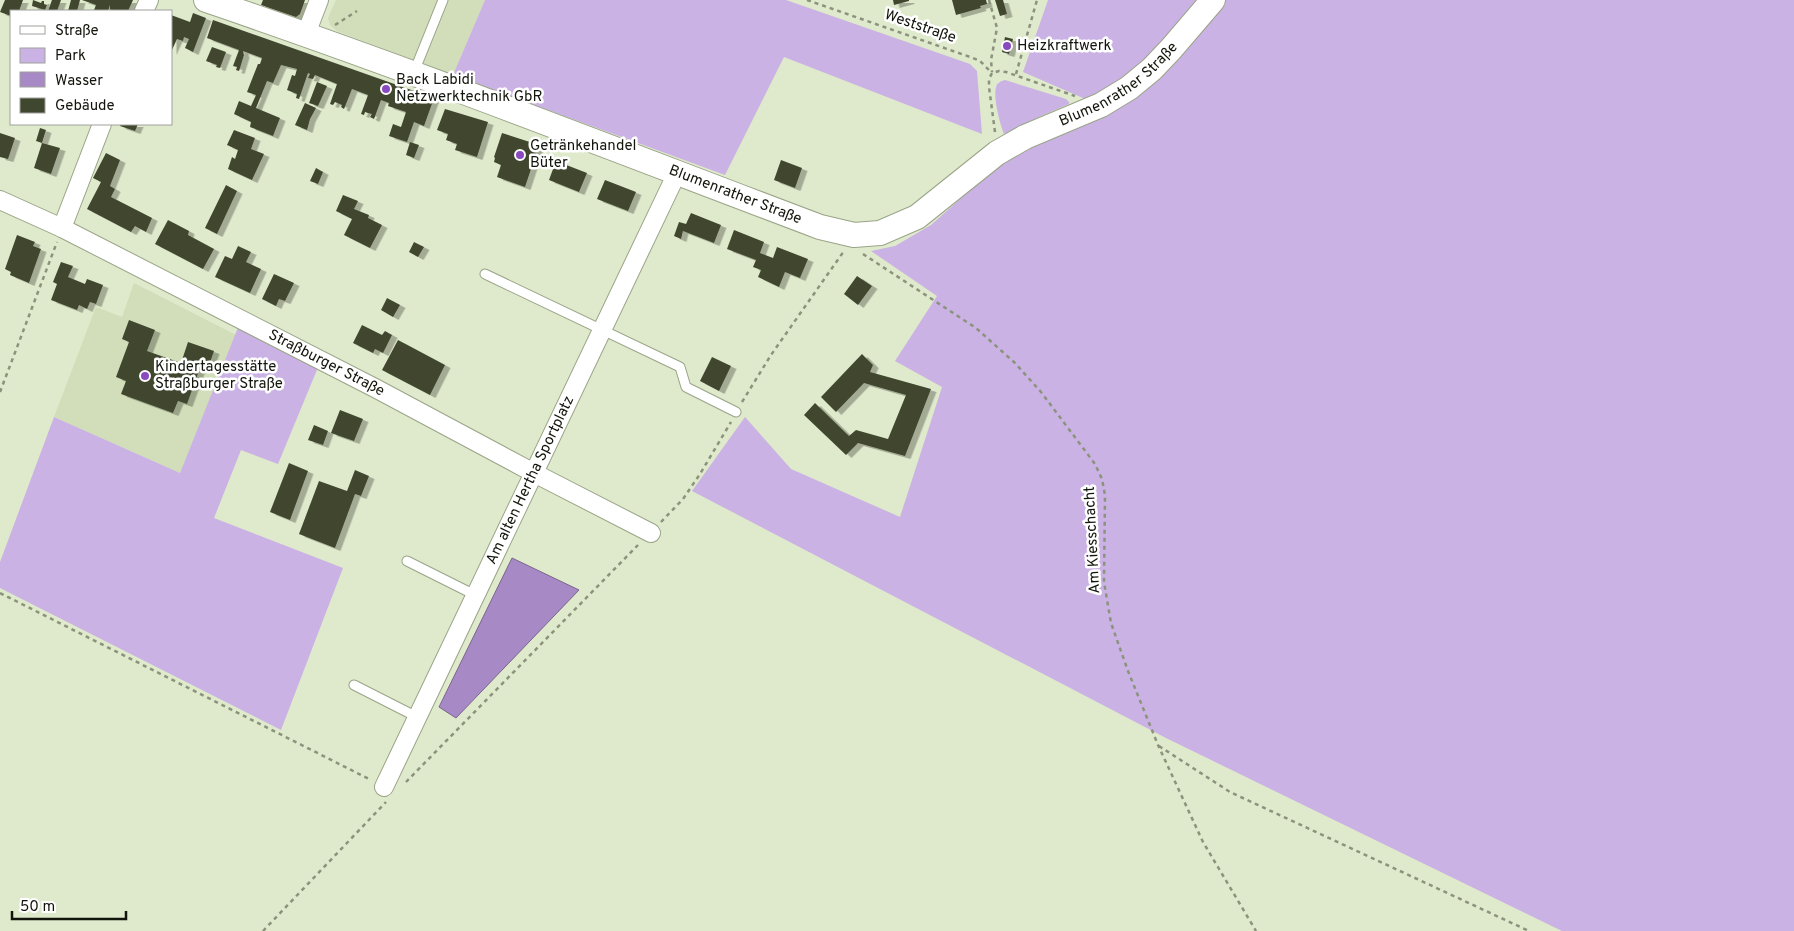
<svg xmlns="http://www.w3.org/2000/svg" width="1794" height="931" viewBox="0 0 1794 931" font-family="Overpass,sans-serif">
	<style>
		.built { fill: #d1deb9 }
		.green { fill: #cab2e4 }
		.water { fill: #a789c5; stroke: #7a668d }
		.building { fill: #40472f; filter: url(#shadow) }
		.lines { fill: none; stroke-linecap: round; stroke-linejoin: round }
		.lane-casing { stroke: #9aa488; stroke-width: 11 }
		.street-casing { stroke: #9aa488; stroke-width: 20 }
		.secondary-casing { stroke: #9aa488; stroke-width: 26 }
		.path { stroke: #8b937d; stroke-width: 2.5; stroke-dasharray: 4 4; stroke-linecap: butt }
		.lane { stroke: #fff; stroke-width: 9 }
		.street { stroke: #fff; stroke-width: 18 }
		.secondary { stroke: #fff; stroke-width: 24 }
		.poi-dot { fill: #8a4abf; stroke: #fff; stroke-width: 2 }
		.labels { text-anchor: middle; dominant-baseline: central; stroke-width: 5; stroke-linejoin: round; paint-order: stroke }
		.street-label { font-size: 15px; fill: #12150b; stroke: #fff }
		.poi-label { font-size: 15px; fill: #12150b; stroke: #fff; text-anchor: start }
	</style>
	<defs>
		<filter id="shadow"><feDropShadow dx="5.5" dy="3" stdDeviation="0" flood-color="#0004"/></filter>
	</defs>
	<rect width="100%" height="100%" fill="#dfe9cb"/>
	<!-- built -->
	<path class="built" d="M336 0H485L453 75 337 31 330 25 328 18Z
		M134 283 236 335 180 473 54 417 96 307 122 317Z"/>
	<!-- green -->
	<path class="green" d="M485 0H786L970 64 977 71 982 134 784 57 725 175 453 75Z
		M1048 0H1794V931H1562L1166 738 692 491 745 417 791 469 900 517 942 387 895 361 937 296 871 251 895 246 931 225 997 166 1050 138 1106 116 1083 98 1023 72Z
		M1005 80 1066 99 1069 102V104L1041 116 1004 134C1000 124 993 98 996 87 997 83 1001 81 1005 80Z
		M239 325 319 365 278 464 241 450 214 518 343 568 281 730 0 588V562L54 417 180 473Z"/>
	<!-- water -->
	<path class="water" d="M512 558 579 590 456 718 439 707Z"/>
	<!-- building -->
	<path class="building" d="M5 0H23L19 11H11V16L0 12Z
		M33 0 41 3 42 1H44V4L47 5 45 10 32 6Z
		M52 0H61L57 11 53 10 48 11Z
		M71 0H80L77 11H68Z
		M82 0H133L128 11H112L110 9V5L108 11H98L94 10 96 5Z
		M263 0H305L300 14 296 17 261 5Z
		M893 0H909V1L894 5Z
		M952 0H986L987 4 980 6 981 8 956 15Z
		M995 0H1003L1007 14 1000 16Z
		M193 13 206 18 193 52 185 48 189 39 184 37 183 41 177 39 171 52V15L190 22Z
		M213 20 434 98 424 126 414 122 407 142 389 136 393 124 401 127 406 112 388 106 389 103 381 100 374 119 370 117 372 114 368 113 365 112 364 115 361 114 368 95 352 89 344 109 341 107 342 105 335 102 333 105 330 104 337 84 315 75 313 79 308 78 310 74 308 73 299 99 296 98 297 94 287 90 292 75 295 76 297 69 281 65 273 83 267 81 256 108 280 118 273 136 250 127 251 122 234 114 239 101 251 106 256 95 247 92 258 64H260L262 58 243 51 244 55 240 68 239 71 236 70 237 67 233 66 239 50 207 38Z
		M1005 37 1013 39 1009 54 1002 52Z
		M212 47 226 52 220 68 216 67 217 65 206 61Z
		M317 82 327 86 318 106 309 103Z
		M305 103 316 108 310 119 307 130 295 125Z
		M445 109 488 122 477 157 455 150 457 144 446 140 448 134 437 130Z
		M121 124H138L135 131 120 126Z
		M40 128 46 130 42 143 60 148 51 174 34 168 42 143 36 141Z
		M234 130 255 138 251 149 264 154 252 180 228 169 232 157 235 159 238 150 227 145Z
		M0 133 15 138 8 159 0 157Z
		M502 133 539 145 525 187 497 177 501 165 494 162 495 158 494 157Z
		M410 142 419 145 414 158 406 155Z
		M106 153 120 160 110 186 115 189 111 197 152 218 146 232 135 226 131 232 87 209 101 182 93 178Z
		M781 160 802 168 795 188 774 180Z
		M556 161 587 173 579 192 549 180Z
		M316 168 323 172 318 184 310 181Z
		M605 180 636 192 628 211 597 199Z
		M226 185 237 191 217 234 205 228Z
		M343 195 358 201 354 209 369 215 368 218 382 225 370 248 344 235 352 219 336 211Z
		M691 213 721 225 714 243 683 231 681 239 674 236 679 222 686 224Z
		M168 220 189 231 188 235 214 249 203 269 155 244Z
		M734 230 764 242 760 253 773 258 777 247 808 259 800 278 785 272 779 287 758 277 761 270 753 267 756 260 727 249Z
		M17 235 35 242 33 246 41 249 29 283 10 275 11 272 5 269Z
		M414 242 424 247 418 257 409 252Z
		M238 246 251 252 246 262 261 269 250 293 215 277 225 256 232 259Z
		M61 262 73 266 68 277 85 284 87 279 103 285 96 304 90 302 87 309 79 305 77 310 51 300 57 284 53 282Z
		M274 274 294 283 285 301 279 299 276 306 262 299Z
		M857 276 872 286 858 305 844 294Z
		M387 298 400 305 393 317 381 310Z
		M129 320 155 330 147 351 181 363 188 342 214 351 207 371 200 368 187 404 178 401 173 413 121 394 126 381 116 377 129 342 122 339Z
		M362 325 382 335 385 331 392 335 383 353 375 349 373 353 353 343Z
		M398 340 445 365 430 395 382 370Z
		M862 354 873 365 870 372 931 389 905 456 858 443 846 455 804 415 815 403 849 436 856 430 888 439 906 395 864 383 836 412 821 397Z
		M712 357 731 366 719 391 700 381Z
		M340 410 363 419 354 441 331 433Z
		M314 425 328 431 323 445 308 440Z
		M289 463 308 471 290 520 270 512Z
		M355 470 369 476 361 496 355 494 335 548 299 534 319 481 347 491Z"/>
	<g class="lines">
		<defs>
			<path id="lane" d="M414 72 443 0
				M485 274 680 367 686 387 736 412
				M407 561 475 595
				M354 685 417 717"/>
			<g id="street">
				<path d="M144 11 149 0"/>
				<path d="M306 34 319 0"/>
				<path id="s1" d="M0 200 62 228 375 388 534 473 651 533"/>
				<path d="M62 228 102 124"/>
				<path id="s2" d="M384 787 677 173"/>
			</g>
			<g id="secondary">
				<path id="s3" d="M206 0C413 70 616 150 820 227L854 235 880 233 917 217 997 153 1025 137 1101 105 1129 88 1152 69 1171 49 1213 0"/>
			</g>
		</defs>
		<!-- lane casing -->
		<use href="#lane" class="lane-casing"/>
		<!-- street casing -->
		<use href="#street" class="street-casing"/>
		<!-- secondary casing -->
		<use href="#secondary" class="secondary-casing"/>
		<!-- path -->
		<path class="path" d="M807 0 973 58 980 61 992 73
			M989 0 997 28 991 60 992 72
			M335 25 357 11
			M1016 74 1037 0
			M995 132 989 87V79L992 73 999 71 1006 72 1075 96
			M863 254 976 328 1015 363 1041 392 1095 464 1102 479 1105 495 1104 582 1111 623 1128 671 1158 745 1203 842 1256 931
			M0 392 57 242
			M742 402 771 355 844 251
			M661 522 683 499 700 474 731 422
			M0 593 369 779
			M1159 746 1230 792 1529 931
			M406 782 638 545
			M263 931 386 802"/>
		<!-- lane -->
		<use href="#lane" class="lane"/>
		<!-- street -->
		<use href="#street" class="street"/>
		<!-- secondary -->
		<use href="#secondary" class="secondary"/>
	</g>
	<!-- markers -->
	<g class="poi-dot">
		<circle cx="1007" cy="46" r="5"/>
		<circle cx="386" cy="89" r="5"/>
		<circle cx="520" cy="155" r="5"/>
		<circle cx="145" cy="376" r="5"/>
	</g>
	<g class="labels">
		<!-- street labels -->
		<g class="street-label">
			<text transform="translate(920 27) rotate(19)">Weststraße</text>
			<text stroke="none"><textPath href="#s3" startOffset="999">Blumenrather Straße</textPath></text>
			<text stroke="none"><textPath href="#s3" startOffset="564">Blumenrather Straße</textPath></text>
			<text stroke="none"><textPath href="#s1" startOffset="365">Straßburger Straße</textPath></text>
			<text stroke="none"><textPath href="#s2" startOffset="340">Am alten Hertha Sportplatz</textPath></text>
			<text transform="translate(1093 540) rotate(-93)">Am Kiesschacht</text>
		</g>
		<!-- poi labels -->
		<g class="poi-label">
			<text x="1017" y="46">Heizkraftwerk</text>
			<text x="396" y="80">Back Labidi<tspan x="396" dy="17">Netzwerktechnik GbR</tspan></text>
			<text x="530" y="146">Getränkehandel<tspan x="530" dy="17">Büter</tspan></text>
			<text x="155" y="367">Kindertagesstätte<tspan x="155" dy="17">Straßburger Straße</tspan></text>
		</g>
	</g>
	<!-- legend -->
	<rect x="10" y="10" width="162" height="115" fill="#ffffff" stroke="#a0a19d"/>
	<rect x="20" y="26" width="25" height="8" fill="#ffffff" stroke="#a0a19d"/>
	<text x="55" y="35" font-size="15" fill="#12150b">Straße</text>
	<rect x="20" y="48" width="25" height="15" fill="#cab2e4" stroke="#a0a19d"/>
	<text x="55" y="60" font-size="15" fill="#12150b">Park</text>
	<rect x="20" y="72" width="25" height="15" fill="#a789c5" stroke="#a0a19d"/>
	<text x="55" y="85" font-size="15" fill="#12150b">Wasser</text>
	<rect x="20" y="98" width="25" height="15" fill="#40472f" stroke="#a0a19d"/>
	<text x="55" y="110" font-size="15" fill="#12150b">Gebäude</text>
	<!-- scale -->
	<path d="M12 911v8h114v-8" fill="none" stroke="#12150b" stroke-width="2.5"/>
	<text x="20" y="911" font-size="15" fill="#12150b" stroke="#ffffff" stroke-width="4" paint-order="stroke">50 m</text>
</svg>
